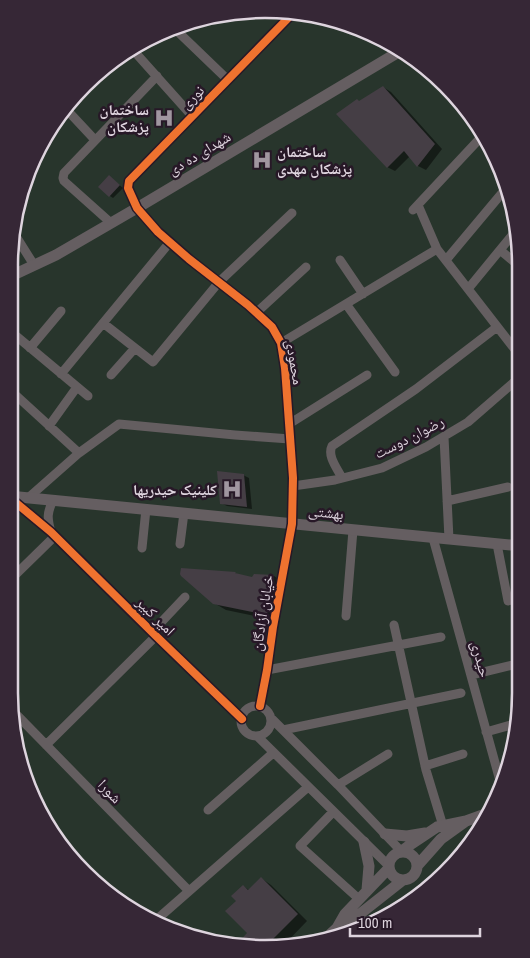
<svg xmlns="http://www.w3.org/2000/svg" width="530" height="958" viewBox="0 0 530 958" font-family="'Archivo Narrow','Noto Naskh Arabic',sans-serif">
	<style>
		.green { fill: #28352c }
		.shadow { fill: #0007 }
		.building { fill: #453e45 }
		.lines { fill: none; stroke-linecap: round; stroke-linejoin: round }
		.minor { stroke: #645e60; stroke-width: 9 }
		.major { stroke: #655e61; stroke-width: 11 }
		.cycleway-casing { stroke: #271827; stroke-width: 11 }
		.cycleway { stroke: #ef722f; stroke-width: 8 }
		.labels { text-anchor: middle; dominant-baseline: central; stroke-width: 5; stroke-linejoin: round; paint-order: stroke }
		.street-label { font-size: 15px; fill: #ded4de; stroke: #271827 }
		.poi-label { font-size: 15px; font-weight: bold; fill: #ded4de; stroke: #271827; text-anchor: end }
		.rim { fill: none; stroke: #ded4de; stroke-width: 2.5 }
	</style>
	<rect width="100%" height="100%" fill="#2e242e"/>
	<!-- green -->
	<path class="green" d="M299 11 393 43 446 84 478 123 508 182 519 232 521 709 508 775 487 821 434 886 363 930 281 949 198 940 122 906 62 849 22 775 9 693V249L18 198 43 137 109 62 199 17Z"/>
	<!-- shadow -->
	<path class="shadow" d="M383 87 391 92 442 149 426 170 418 166 410 156 395 171 387 167 360 102Z
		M110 177 123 188 113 198 110 196Z
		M243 475 249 478 252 509 227 506 221 503Z
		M182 569 235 573 240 576 253 578 274 576 285 583 278 621 226 610 214 603Z
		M261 878 271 885 307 921 280 949 239 944 249 933 237 901 243 886 249 890Z"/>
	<!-- building -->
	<path class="building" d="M383 86 435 144 417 167 404 151 387 168 336 114 357 99 359 101Z
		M109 175 120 185 109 197 98 187Z
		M217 471 244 474 247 507 220 504Z
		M181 568 236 572 235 573 252 577 254 574 274 575 267 615 213 604 181 576 180 574Z
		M261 877 298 914 265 947 237 944 247 933 225 911 236 901 231 896 243 885 248 890Z"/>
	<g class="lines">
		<!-- minor -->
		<path class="minor" d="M175 29 228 80
			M133 50 192 116
			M67 110 95 140
			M418 205 437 249 520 356
			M413 210 484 134
			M111 223 64 181 63 178 64 173 157 76
			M12 230 34 265
			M500 250 519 266
			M340 260 363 294
			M446 260 508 186
			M468 289 518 228
			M346 304 395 372
			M256 313 306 267
			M103 323 153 362 219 282 292 213
			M9 330 88 396
			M281 343 437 249
			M30 348 61 311
			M61 374 170 242
			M111 375 135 348
			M9 389 79 453
			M289 424 367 375
			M49 426 77 387
			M444 437 449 539
			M342 478C337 468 327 456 332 446L416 389 497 327
			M293 486 335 480 382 468 426 447 468 422 520 377
			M9 497 51 532 156 636 242 719
			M28 498 79 453 119 424 235 435 290 439
			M447 501 508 487
			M51 532C47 518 47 513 53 500
			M433 538 502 788
			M180 544 184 513
			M497 544 508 601 520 598
			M142 548 146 509
			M9 581 55 536
			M346 616 353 530
			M394 625 426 770 443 826
			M152 632 185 597
			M267 670 441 637
			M471 675 521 663
			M260 706 267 670 273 627 292 524 293 478 285 368 281 343 272 327 248 305 189 259 158 232 137 208 128 188 129 181 295 11
			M241 721a15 15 0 1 1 30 0a15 15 0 1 1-30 0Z
			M11 709 189 891
			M271 718 338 785 401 851
			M283 730 461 693
			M486 732 518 723
			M257 736 389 866
			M46 745 156 636
			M425 766 463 754
			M338 785 388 754
			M208 810 273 753
			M333 812 300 846 359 899
			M155 921 308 787"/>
		<!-- major -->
		<path class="major" d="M9 277 56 255 137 208 402 50
			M9 496 520 546
			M466 821 491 812
			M385 834 407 836 425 833
			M364 842 369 866 367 890
			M402 851 410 845 437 827 466 821 441 839 417 866
			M389 866a14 14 0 1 1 28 0a14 14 0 1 1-28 0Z
			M337 928 351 921 403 880
			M326 938 337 928 345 914 389 868"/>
		<defs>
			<path id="cycleway" d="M9 497 51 532 156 636 242 719
				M260 706 267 670 273 627 292 524 293 478 285 368 281 343 272 327 248 305 189 259 158 232 137 208 128 188 129 181 295 11"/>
		</defs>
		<!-- cycleway casing -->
		<use href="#cycleway" class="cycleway-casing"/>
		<!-- cycleway -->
		<use href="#cycleway" class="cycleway"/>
	</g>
	<!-- icons -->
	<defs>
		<symbol id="hospital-bare" viewBox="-9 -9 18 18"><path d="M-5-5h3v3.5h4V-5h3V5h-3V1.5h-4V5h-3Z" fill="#a096a0" stroke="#271827" stroke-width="2.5" paint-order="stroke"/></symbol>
	</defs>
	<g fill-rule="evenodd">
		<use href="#hospital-bare" x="150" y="104" width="28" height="28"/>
		<use href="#hospital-bare" x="248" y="146" width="28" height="28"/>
		<use href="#hospital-bare" x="218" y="475" width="28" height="28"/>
	</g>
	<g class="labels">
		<!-- street labels -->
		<g class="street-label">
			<text transform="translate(192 97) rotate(-45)">نوری</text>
			<text transform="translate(199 153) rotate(-31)">شهدای ده دی</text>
			<text transform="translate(295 362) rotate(80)">محمودی</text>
			<text transform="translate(409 437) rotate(-27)">رضوان دوست</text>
			<text transform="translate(326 512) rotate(6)">بهشتی</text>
			<text transform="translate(262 613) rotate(-81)">خیابان آزادگان</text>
			<text transform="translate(156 616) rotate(45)">امیر کبیر</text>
			<text transform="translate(481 659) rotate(75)">حیدری</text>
			<text transform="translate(110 791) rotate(46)">شورا</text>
		</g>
		<!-- poi labels -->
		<g class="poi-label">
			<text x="149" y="109">ساختمان<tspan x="149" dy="17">پزشکان</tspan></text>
			<text x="277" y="151" text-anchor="start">ساختمان<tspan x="277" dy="17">پزشکان مهدی</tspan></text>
			<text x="217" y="489">کلینیک حیدریها</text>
		</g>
	</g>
	<!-- crop -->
	<path d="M0 0H530V958H0ZM265 18H265A247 247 0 0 1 512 265V693A247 247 0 0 1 265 940H265A247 247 0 0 1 18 693V265A247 247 0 0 1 265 18Z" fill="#362736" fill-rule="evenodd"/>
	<path class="rim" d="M265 18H265A247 247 0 0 1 512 265V693A247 247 0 0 1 265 940H265A247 247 0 0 1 18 693V265A247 247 0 0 1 265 18Z"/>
	<!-- scale -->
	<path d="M350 928v8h130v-8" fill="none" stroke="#ded4de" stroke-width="2.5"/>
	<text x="358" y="928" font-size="15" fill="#ded4de" stroke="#271827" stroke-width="4" paint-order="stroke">100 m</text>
</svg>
